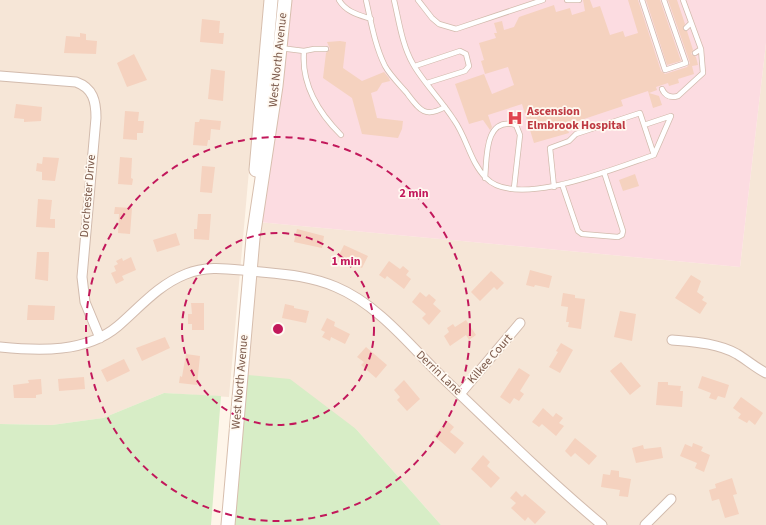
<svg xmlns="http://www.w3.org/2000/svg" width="766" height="525" viewBox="0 0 766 525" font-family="'Source Sans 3',sans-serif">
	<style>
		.residential { fill: #f6e6d7 }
		.medical { fill: #fcdce1 }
		.green { fill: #d7edc6 }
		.building { fill: #f5d2bf }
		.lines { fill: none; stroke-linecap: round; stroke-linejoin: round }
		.service-casing { stroke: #d2bbad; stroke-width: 6 }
		.minor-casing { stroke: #d2bbad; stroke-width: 11 }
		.secondary-casing { stroke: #d7bead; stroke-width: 15 }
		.service { stroke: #fff; stroke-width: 4.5 }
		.minor { stroke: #fff; stroke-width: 9 }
		.secondary { stroke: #fff; stroke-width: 13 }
		.ring { fill: none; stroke: #c2185b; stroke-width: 2; stroke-dasharray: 7 5 }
		.labels { text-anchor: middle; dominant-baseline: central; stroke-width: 3.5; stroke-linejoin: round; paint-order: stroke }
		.street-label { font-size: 12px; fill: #7b594a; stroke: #fff9f1 }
		.health-label { font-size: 12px; font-weight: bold; fill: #be3a42; stroke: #fff9f1; text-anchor: start }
		.centre { fill: #c2185b; stroke: #fff9f1; stroke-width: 2 }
		.ring-label { font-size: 12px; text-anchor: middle; font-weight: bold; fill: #c2185b; stroke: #fff9f1; stroke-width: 3.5; stroke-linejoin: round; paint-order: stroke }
	</style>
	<rect width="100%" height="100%" fill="#fef5e9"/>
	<!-- residential -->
	<path class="residential" d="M0 0H264L229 397 164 393 103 418 52 425 0 424Z
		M766 43V525H441L356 429 237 374 258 222 740 267Z"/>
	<!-- medical -->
	<path class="medical" d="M287 0H766V43L740 267 258 222Z"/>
	<!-- green -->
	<path class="green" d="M237 374 290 379 356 429 441 525H226Z
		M164 393 221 396 211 525H0V424L52 425 103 418Z"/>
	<!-- building -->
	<path class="building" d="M583 0H590L593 8 600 6 610 35 623 31 625 37 638 33 628 0H638L661 71 665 74 687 67 690 63 668 0H677L685 24 683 29 687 31 693 50 691 54 696 57 698 65 692 66 694 74 678 79 679 83 669 86 668 83 656 87 657 90 649 93 659 96 662 105 653 108 648 91 621 100 623 106 566 125 569 133 534 143 522 104 488 115 492 127 490 130 483 120 469 124 455 84 484 74 492 94 514 85 508 67 485 74 481 61 484 60 479 43 496 38 494 33H497L494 23 502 21 504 30 514 27 519 17 554 5 556 12 570 8 572 15 585 11Z
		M646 0H660L681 61 667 65Z
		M202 19 220 21 219 33H224L223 44 200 42Z
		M80 33 86 34V40L97 41 96 54 64 53 66 36 80 37Z
		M340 41 346 42 343 68 362 81 384 72 389 78 390 81 382 83 377 91 371 93 377 118 403 121 402 129 398 138 362 134 352 98 323 78 326 53 330 49 327 42Z
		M134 54 147 80 127 87 117 63Z
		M211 69 225 71 223 101 208 99Z
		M16 104 42 107 41 121 24 122V119L14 118Z
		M125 111 139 112 138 121H144L143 133H137V140L123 139Z
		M200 119 221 121 220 130 211 129 210 140H208L207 146 193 145 195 122H199Z
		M43 157 59 158 55 181 42 180V172L36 171 37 163 42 164Z
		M120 157 132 158 131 178 133 179 132 185 118 184Z
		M202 166 215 167 212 193 200 192Z
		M635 174 639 186 623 191 619 180Z
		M38 199 52 200 50 219H55V228L36 227Z
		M115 207 132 208 130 234 118 233 119 214H114Z
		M198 214H211L209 240 194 239V229H197Z
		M297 229 324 236 322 248 294 242Z
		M176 233 180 245 157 252 153 240Z
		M344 245 368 256 362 268 338 257Z
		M37 252H49L48 281 35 279Z
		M131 257 136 270 122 276 124 280 116 284 111 273 116 271 114 266 118 264 116 261 122 258 123 261Z
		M389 261 400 269 403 266 409 271 406 275 411 279 404 289 387 276 385 279 379 275Z
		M530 270 552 276 549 288 535 285 534 287 526 285Z
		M491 271 504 283 497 290 494 287 480 301 471 292Z
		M691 275 701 281 697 292 704 297 702 300 707 303 700 314 675 298Z
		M420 292 426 297 429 294 436 300 433 304 441 311 429 325 422 318 426 314 412 302Z
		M563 293 575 295V298L585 299 581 329 568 327 569 322H566L568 307 561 306Z
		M191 303H204V330H192V324H188V314H192Z
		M285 304 294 306V308L309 311 306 323 282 318Z
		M28 305 55 306 54 320H27Z
		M620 311 636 314 632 341 614 337Z
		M327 318 335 322 334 326 350 334 345 344 331 337 330 341 322 337 325 332 321 330Z
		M466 320 476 335 469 340 466 335 450 346 444 336 449 332 447 328 453 324 455 327Z
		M165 337 170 348 142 361 136 348Z
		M561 343 573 350 560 373 549 367 558 352 556 351Z
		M366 347 387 365 376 378 361 365 364 362 357 357Z
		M186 354 200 356 197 385 179 383 180 376 182 377Z
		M124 359 130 371 107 382 101 370Z
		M621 362 641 386 630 395 610 371Z
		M519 368 530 375 520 391 524 394 519 401 514 398 510 404 500 397Z
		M702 376 729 385 725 398 718 396 716 400 709 398 711 393 698 388Z
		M84 377 85 389 59 391 58 379Z
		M41 379 42 394 36 395V398H14L13 385 29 383 28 380Z
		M404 380 420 399 407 411 397 400 400 397 394 390Z
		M658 382H668V385L681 386 680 391H683L682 407 656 405Z
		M741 397 763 413 755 425 749 420 747 423 738 418 741 414 733 408Z
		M543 408 553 417 556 413 563 418 559 423 564 426 556 436 542 424 539 427 532 422Z
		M447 421 454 427 450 432 464 443 455 454 434 436Z
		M575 438 597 456 589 465 575 453 571 457 565 451Z
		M693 443 703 447 701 451 710 455 704 472 695 468 697 463 680 456 685 444 692 447Z
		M643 445 644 449 661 447 663 458 636 463 632 448Z
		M483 455 490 462 487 466 500 478 491 488 471 469Z
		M611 470 619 471V477L631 479 628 497 619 496 620 490 601 487 603 474 610 475Z
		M732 478 737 494 733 495 739 514 725 518 719 499 712 501 709 490 716 488 715 484Z
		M516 491 522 497 525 494 546 512 535 524 528 517 525 521 511 508 516 503 510 498Z"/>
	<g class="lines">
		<defs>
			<path id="service" d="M339 0C346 12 359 15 371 19
				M366 0C371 22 375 46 385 66 390 75 399 84 406 92 419 109 424 119 445 107
				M394 0C399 21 402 45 413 64 423 82 442 101 454 120 467 138 470 162 486 178 516 210 618 167 654 155L671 116 644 125
				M418 0 432 18 439 24 456 29 543 0
				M567 0H579
				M642 0 665 70 686 63 664 0
				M686 28 691 23
				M280 48 304 51 314 49H326
				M304 51C301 85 318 112 341 135
				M695 53 701 49
				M415 66 460 51 466 54 469 66 465 71 427 83
				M662 89C665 96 671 98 678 96L703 73 701 49 683 0
				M485 178C487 158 484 116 516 125L520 135 514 188
				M562 184 578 231 582 234 618 237 622 235 623 231 604 172
				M554 187 550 148 569 141 576 134 640 113 654 155"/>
			<path id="minor" d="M0 76 76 82C93 88 96 101 96 118L82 277 85 302 100 338
				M672 340C694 342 717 343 737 354 747 360 756 368 766 373
				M0 347C39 351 86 353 118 326 140 307 158 285 186 274 207 265 229 269 251 271 280 274 308 275 336 287 377 304 409 344 440 375 493 426 546 478 602 525
				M460 394 520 323
				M645 525 671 499"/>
			<path id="secondary" d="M256 170 271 0
				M228 525 253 238 276 86 285 0"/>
		</defs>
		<!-- service casing -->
		<use href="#service" class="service-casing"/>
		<!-- minor casing -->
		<use href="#minor" class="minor-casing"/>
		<!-- secondary casing -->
		<use href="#secondary" class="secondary-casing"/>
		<!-- service -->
		<use href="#service" class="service"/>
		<!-- minor -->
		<use href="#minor" class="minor"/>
		<!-- secondary -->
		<use href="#secondary" class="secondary"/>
	</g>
	<!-- distance rings -->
	<g class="ring">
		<circle cx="278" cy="329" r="96"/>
		<circle cx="278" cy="329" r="192"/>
	</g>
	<!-- icons -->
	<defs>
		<symbol id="hospital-bare" viewBox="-9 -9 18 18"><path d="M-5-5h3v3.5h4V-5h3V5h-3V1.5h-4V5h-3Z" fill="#e0444e" stroke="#fff9f1" stroke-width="2.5" paint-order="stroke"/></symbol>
	</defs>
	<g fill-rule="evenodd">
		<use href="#hospital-bare" x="504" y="107" width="22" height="22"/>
	</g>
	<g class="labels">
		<!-- street labels -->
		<g class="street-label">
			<text transform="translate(278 60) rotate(-84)">West North Avenue</text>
			<text transform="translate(88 196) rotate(-85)">Dorchester Drive</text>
			<text transform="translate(490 359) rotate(-49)">Kilkee Court</text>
			<text transform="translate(439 373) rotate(44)">Derrin Lane</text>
			<text transform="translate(240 382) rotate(-85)">West North Avenue</text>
		</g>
		<!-- health labels -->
		<g class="health-label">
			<text x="527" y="111">Ascension<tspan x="527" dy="14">Elmbrook Hospital</tspan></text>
		</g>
	</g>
	<circle cx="278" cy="329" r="6" class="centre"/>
	<g class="ring-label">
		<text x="414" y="197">2 min</text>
		<text x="346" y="265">1 min</text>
	</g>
</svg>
